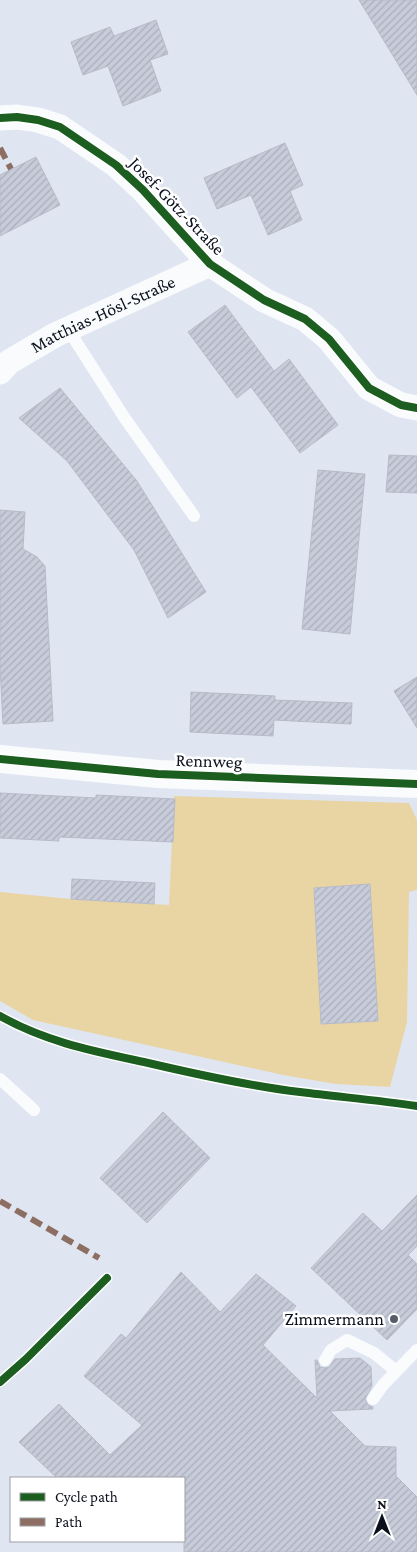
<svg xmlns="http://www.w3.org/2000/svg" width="417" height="1552" viewBox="0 0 417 1552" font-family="'Crimson Pro',serif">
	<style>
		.grass { fill: #e9d4a4 }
		.building { fill: url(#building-hatch); stroke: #b7bbc8 }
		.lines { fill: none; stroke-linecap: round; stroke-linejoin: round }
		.service { stroke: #fafbfd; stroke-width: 12 }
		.minor { stroke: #fafbfd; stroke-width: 25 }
		.secondary { stroke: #fafbfd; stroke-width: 28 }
		.quiet { stroke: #8d6e63; stroke-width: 6; stroke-dasharray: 12 6; stroke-linecap: butt }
		.cycleway-casing { stroke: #fff; stroke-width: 11 }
		.cycleway { stroke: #1b5e20; stroke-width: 8 }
		.poi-dot { fill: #555b67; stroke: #fff; stroke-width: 2 }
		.labels { text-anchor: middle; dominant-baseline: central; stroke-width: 5; stroke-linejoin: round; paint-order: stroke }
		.street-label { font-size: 18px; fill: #0a101c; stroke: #fff }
		.poi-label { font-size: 18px; fill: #0a101c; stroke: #fff; text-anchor: end }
	</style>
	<defs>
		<pattern id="building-hatch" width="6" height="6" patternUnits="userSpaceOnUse" patternTransform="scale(1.25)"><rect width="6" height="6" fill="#c8ccda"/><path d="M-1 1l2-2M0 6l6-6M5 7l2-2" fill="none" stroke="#aaaeba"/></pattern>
	</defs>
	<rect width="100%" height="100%" fill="#dfe6f2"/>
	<!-- grass -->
	<path class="grass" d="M174 796 409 803 417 820V890L409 892 407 1022 390 1087 336 1084 283 1075 33 1020 0 1001V892L71 899 169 905Z"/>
	<!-- building -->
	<path class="building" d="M359 0H417V95Z
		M156 20 168 54 150 60 161 91 123 106 108 66 83 75 71 42 110 27 114 36Z
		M285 143 303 185 290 191 302 220 268 235 251 195 217 209 204 178Z
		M36 157 60 205 0 236V175Z
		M225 305 274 371 289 359 338 425 300 453 251 387 237 398 188 332Z
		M60 388 137 481 206 592 168 618 134 550 67 461 19 418Z
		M389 455 417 456V493L386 492Z
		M318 470 365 474 350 634 302 629Z
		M0 510 25 512 23 549 37 557 45 566 53 721 3 724 0 667Z
		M417 677V728L394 691Z
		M191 692 275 696V700L352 703 351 724 274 720 273 736 190 732Z
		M0 793 96 798V795L175 799 173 842 59 837V841L0 838Z
		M72 879 155 883 154 904 71 899Z
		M370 884 378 1021 321 1024 314 888Z
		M163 1112 210 1158 147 1223 100 1178Z
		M417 1195V1246L408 1255 417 1264V1309L387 1340 311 1268 363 1213 382 1231Z
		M181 1272 220 1312 256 1274 296 1306 263 1345 317 1398 315 1360H317L320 1367 325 1368 329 1367 335 1359 360 1358 371 1367 372 1386 365 1399 368 1405 373 1407V1409L330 1411 365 1446 396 1447V1476L417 1497V1552H184V1478H57L19 1442 59 1404 110 1455 142 1425 84 1376 121 1334 126 1338Z"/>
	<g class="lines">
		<!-- service -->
		<path class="service" d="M68 329 124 417 194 516
			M0 1079 34 1110
			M325 1360 331 1350 347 1340 374 1353 396 1371
			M373 1399 383 1385 417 1350"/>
		<!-- minor -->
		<g class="minor">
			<path d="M0 118 17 117 38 120 60 127 116 165 143 190 210 264 264 300 305 319 329 339 369 388 401 405 417 408"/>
			<path id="s1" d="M0 372 9 362 55 335 210 264"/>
		</g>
		<!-- secondary -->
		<path class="secondary" d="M0 759 158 774 417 784"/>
		<!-- quiet -->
		<path class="quiet" d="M0 148 11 169
			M0 1201 99 1258"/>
		<defs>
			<path id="cycleway" d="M0 118 17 117 38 120 60 127 116 165 143 190 210 264 264 300 305 319 329 339 369 388 401 405 417 408
				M0 759 158 774 417 784
				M0 1016C46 1042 93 1051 144 1062 195 1074 248 1086 300 1092 339 1097 378 1100 417 1106
				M0 1382 26 1359 107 1278"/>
		</defs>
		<!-- cycleway casing -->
		<use href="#cycleway" class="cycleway-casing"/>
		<!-- cycleway -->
		<use href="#cycleway" class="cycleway"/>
	</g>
	<!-- markers -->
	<circle class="poi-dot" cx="394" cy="1319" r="5"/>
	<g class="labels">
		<!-- street labels -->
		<g class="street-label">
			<text transform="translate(177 206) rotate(46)">Josef-Götz-Straße</text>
			<text stroke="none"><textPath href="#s1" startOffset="119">Matthias-Hösl-Straße</textPath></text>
			<text transform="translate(209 761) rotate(2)">Rennweg</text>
		</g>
		<!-- poi labels -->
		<g class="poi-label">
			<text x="384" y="1319">Zimmermann</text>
		</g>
	</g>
	<!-- legend -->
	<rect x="10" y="1477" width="175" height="65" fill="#ffffff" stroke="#9d9fa4"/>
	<rect x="20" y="1493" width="25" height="8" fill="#1b5e20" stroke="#9d9fa4"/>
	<text x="55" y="1502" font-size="15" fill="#0a101c">Cycle path</text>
	<rect x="20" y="1518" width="25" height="8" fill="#8d6e63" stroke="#9d9fa4"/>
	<text x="55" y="1527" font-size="15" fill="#0a101c">Path</text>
	<!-- north arrow -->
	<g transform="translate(382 1517)" stroke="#ffffff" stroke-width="4" paint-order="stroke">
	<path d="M0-4L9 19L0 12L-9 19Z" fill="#0a101c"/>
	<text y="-8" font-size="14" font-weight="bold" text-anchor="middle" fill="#0a101c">N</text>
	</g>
</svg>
